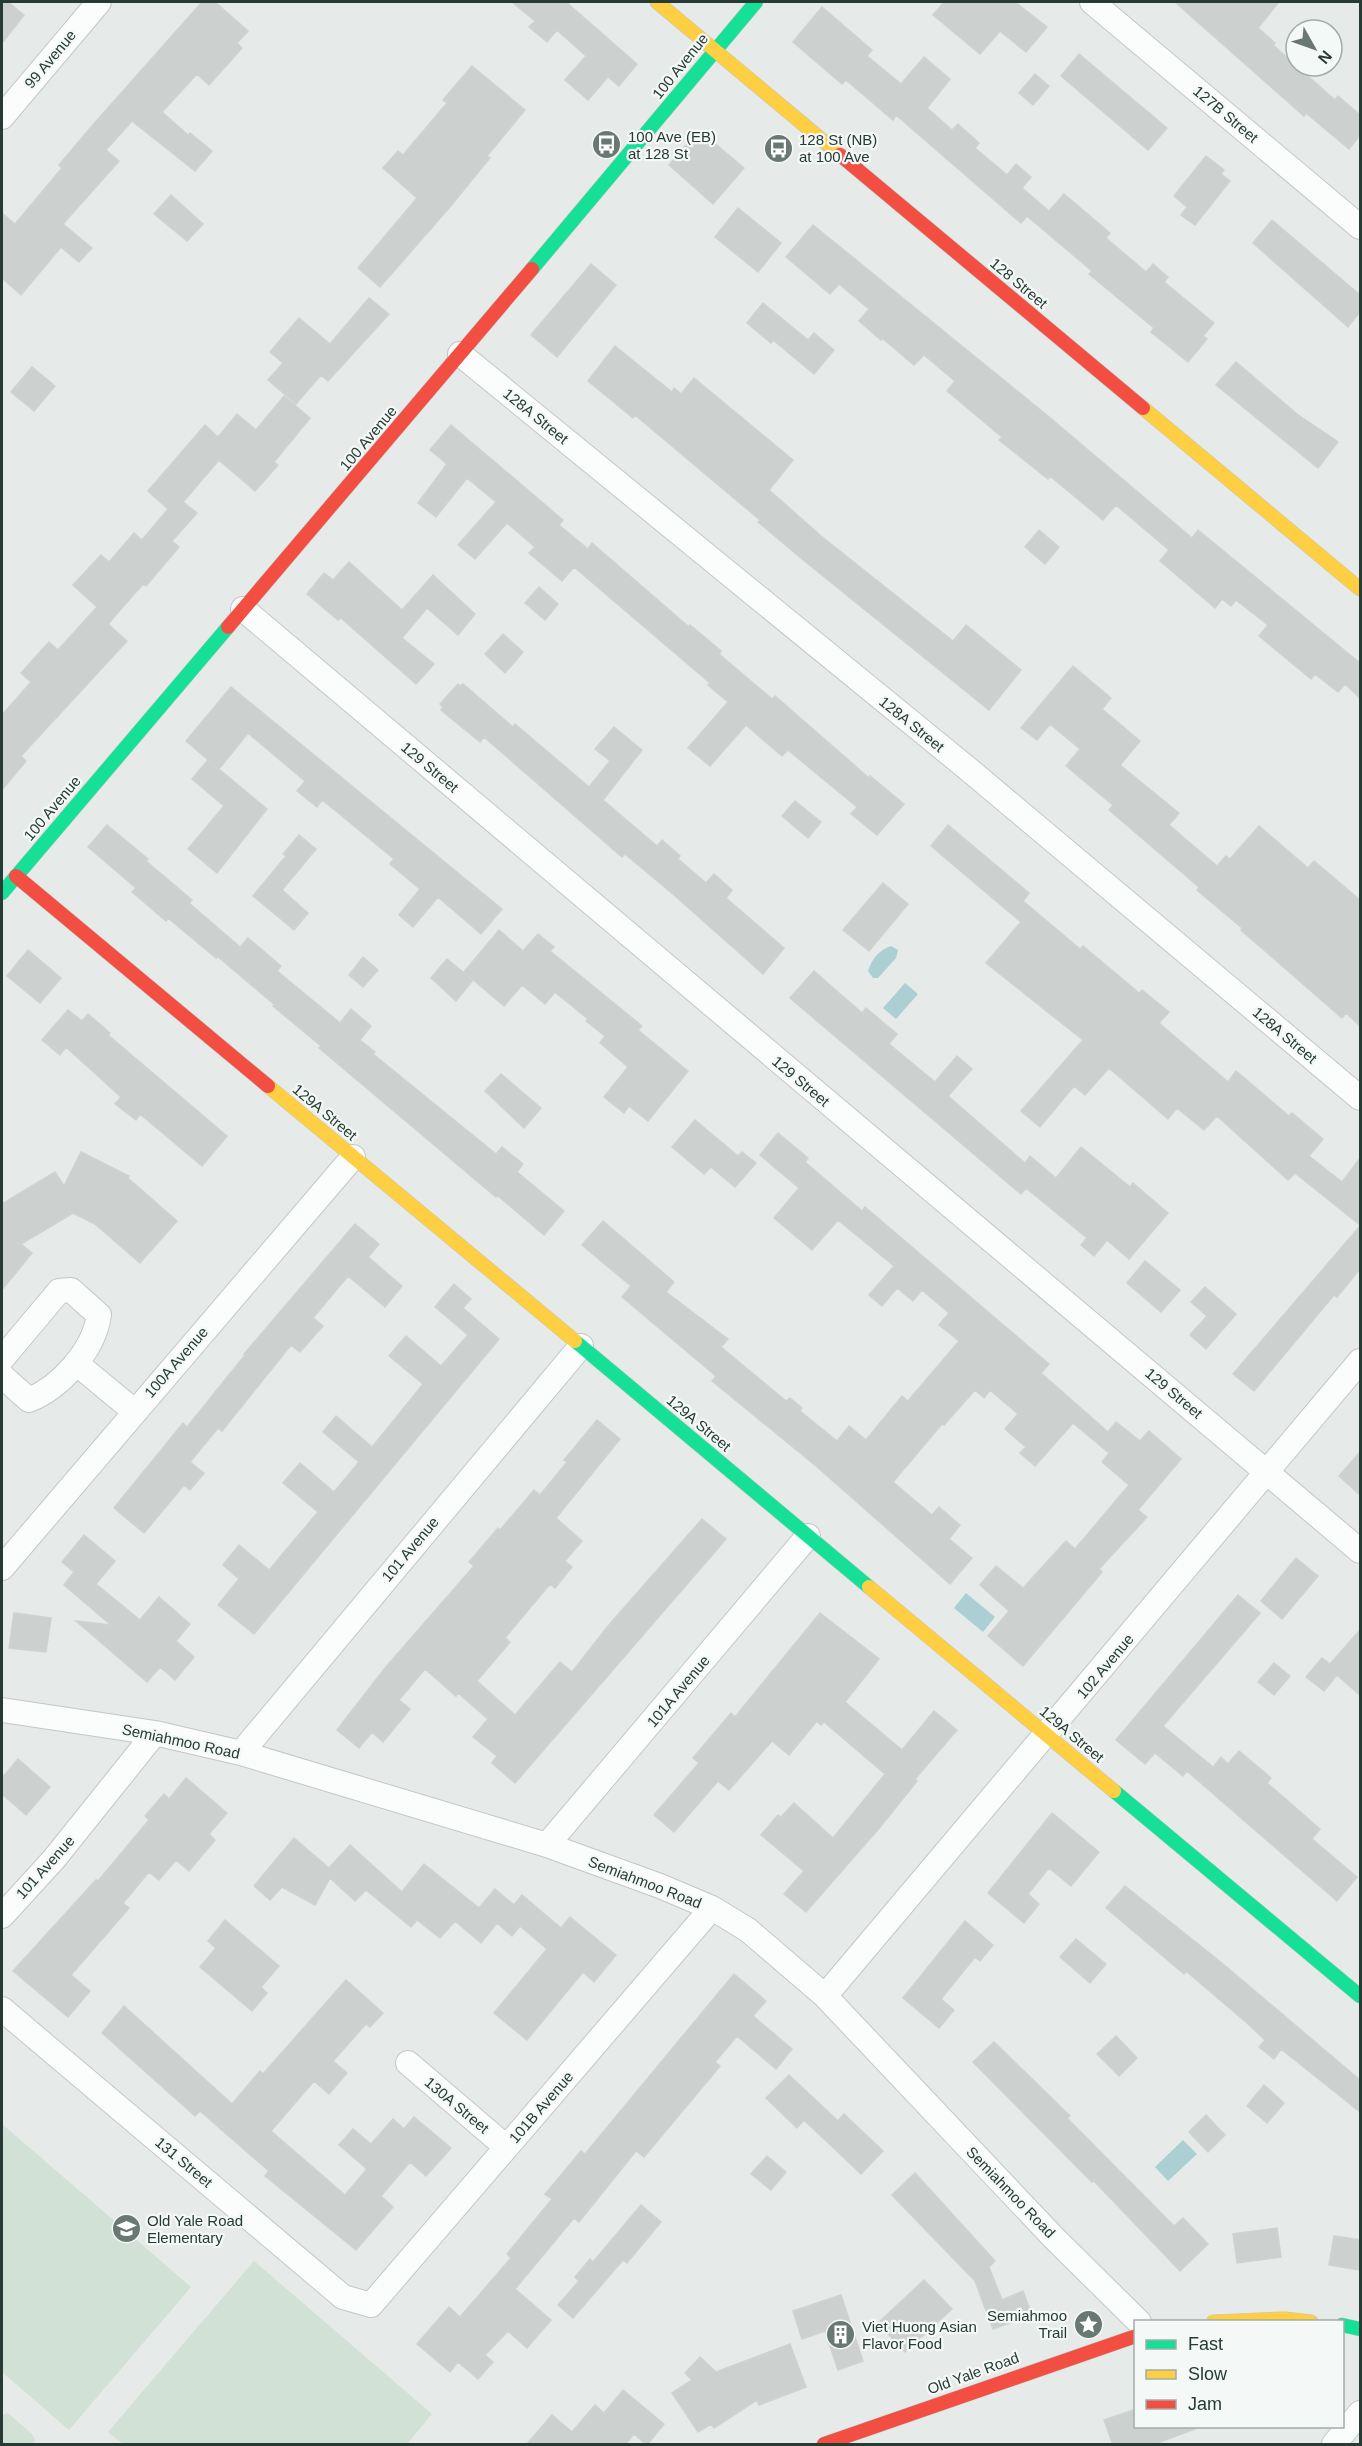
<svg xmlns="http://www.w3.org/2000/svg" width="1362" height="2446" viewBox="0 0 1362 2446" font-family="Arial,sans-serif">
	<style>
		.green { fill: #d1e1d5 }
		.water { fill: #accfd3 }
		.building { fill: #ccd1cf; stroke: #ced3d1; stroke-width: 1.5 }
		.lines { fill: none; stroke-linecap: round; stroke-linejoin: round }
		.street-casing { stroke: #c3c7c5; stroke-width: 26 }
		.fast-casing { stroke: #c2c7c5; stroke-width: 15 }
		.slow-casing { stroke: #c2c7c5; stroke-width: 15 }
		.jam-casing { stroke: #c2c7c5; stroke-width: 15 }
		.street { stroke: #fbfcfc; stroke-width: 24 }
		.fast { stroke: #16e098; stroke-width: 14 }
		.slow { stroke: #ffcf43; stroke-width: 14 }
		.jam { stroke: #f24e42; stroke-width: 14 }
		.labels { text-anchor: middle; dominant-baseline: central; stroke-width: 4.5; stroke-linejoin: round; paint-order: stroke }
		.street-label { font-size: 15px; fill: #263b34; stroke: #f4f8f6 }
		.poi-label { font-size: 15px; fill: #263b34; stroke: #f4f8f6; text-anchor: start }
	</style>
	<rect width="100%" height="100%" fill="#e6eae8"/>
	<!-- green -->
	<path class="green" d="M2 2124 191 2287 69 2430 2 2372Z
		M254 2261 432 2414 407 2444H123L108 2432Z
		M8 2413 32 2434 35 2440 33 2444H2V2415Z"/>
	<!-- water -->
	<path class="water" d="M891 946 898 950 896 958 878 978H873L868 971C872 959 879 950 891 946Z
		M905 983 918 994 896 1019 883 1008Z
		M966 1593 995 1617 983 1632 954 1608Z
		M1183 2140 1197 2154 1168 2181 1155 2167Z"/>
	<!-- building -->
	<path class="building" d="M2 2H8L24 15 2 43Z
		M202 2H215L248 31 237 43 242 48 209 85 197 74 162 112 188 135 190 133 212 151 195 171 132 121 106 150 119 161 63 224 92 248 79 262 61 247 21 295 2 278V213L15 224 62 168 59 165 91 127Z
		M512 2H566L637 64 619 86 608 77 588 100 565 80 586 56 557 30 547 42 529 27 535 21Z
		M944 2H1015L1047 27 1026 52 1000 31 980 54 933 15Z
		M1175 2H1279L1258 28 1275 43 1273 45 1335 100 1338 96 1360 115V135L1349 149 1306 113 1304 116Z
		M822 7 872 50 867 56 901 84 924 57 950 79 927 108 952 130 958 124 979 143 975 148 1007 175 1016 164 1031 177 1022 188 1049 211 1064 194 1110 233 1106 238 1146 272 1153 264 1168 277 1164 282 1214 323 1203 336 1207 339 1188 362 1151 332 1154 328 1089 274 1092 271 1027 216 1021 223 896 115 893 120 846 80 842 84 793 42Z
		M1079 54 1167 128 1148 150 1061 76Z
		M472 66 525 110 487 156 490 158 449 208 380 287 358 268 417 198 383 168 398 151 403 155 447 103 443 100Z
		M1035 74 1049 86 1033 105 1019 93Z
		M699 130 744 168 713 204 669 165Z
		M1206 156 1224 170 1221 174 1230 181 1195 225 1181 215 1187 207 1174 196Z
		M171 195 203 224 187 241 154 214Z
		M738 208 781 243 758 272 715 237Z
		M1272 220 1360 295V312L1348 327 1253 243Z
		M813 225 1048 416 1192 538 1198 530 1360 663V698L1345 684 1338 692 1315 674 1311 679 1259 636 1268 625 1236 600 1231 606 1222 599 1215 608 1160 561 1169 550 1116 505 1103 520 1050 476 1048 479 999 440 1002 437 947 391 955 381 924 355 914 365 882 338 881 340 859 321 869 309 839 284 830 294 786 257Z
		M591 264 616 285 557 357 531 335Z
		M369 298 389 314 328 381 321 375 296 404 268 380 283 363 270 352 299 318 330 344Z
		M763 303 808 340 814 333 834 350 814 374 773 340 771 343 747 323Z
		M615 346 672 392 674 388 681 394 694 378 793 460 769 490 821 536 953 641 966 625 1021 670 989 710 802 559 758 522 760 520 635 415 633 418 588 381Z
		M1236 362 1297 414 1338 442 1318 468 1216 385Z
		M32 367 55 386 34 411 11 392Z
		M284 396 310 418 274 462 278 465 255 491 219 460 183 502 197 513 172 541 179 547 146 586 143 584 108 624 127 641 21 756 26 761 2 790V715L31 682 21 673 49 642 58 650 97 607 73 585 101 555 109 562 134 533 142 540 168 509 148 491 205 425 218 437 237 414 256 430Z
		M451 425 563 520 559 525 588 549 592 543 689 627 690 625 721 651 719 654 772 699 775 696 869 778 870 776 904 804 877 835 851 814 857 807 788 750 782 756 746 725 710 766 688 748 728 702 708 685 710 683 574 567 562 581 529 553 535 547 507 523 475 559 458 545 496 502 467 478 436 517 418 503 447 464 430 450Z
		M1039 530 1059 547 1045 564 1025 547Z
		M349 562 402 610 433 575 475 614 458 635 427 608 402 638 434 664 416 684 341 618 338 620 307 594 324 573 333 580Z
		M539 587 558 604 545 620 525 603Z
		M503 634 523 652 505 673 485 654Z
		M1073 666 1111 698 1102 709 1140 741 1120 765 1179 813 1169 825 1217 866 1226 856 1230 859 1259 826 1308 868 1314 861 1360 900V1026L1346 1013 1342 1018 1241 930 1242 928 1197 890 1199 887 1109 810 1113 805 1066 766 1080 749 1050 724 1037 740 1021 728Z
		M458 684 460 686 463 684 513 727 515 724 589 787 610 761 595 749 614 727 642 750 603 800 657 846 662 840 680 856 678 859 706 883 714 874 732 890 726 898 784 948 763 974 674 895 625 854 622 857 484 737 480 742 441 710 443 707 440 704Z
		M231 687 502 909 481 934 438 897 413 927 399 915 420 889 390 864 394 859 336 811 322 800 317 807 297 791 305 781 248 733 219 769 186 741Z
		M208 760 267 809 217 873 188 849 224 806 192 779Z
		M795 801 821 822 808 838 782 816Z
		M107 825 148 859 146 861 192 900 189 903 240 947 248 938 281 966 277 971 340 1023 351 1009 371 1026 360 1040 375 1052 373 1054 496 1154 502 1147 523 1164 517 1172 564 1211 544 1235 497 1195 496 1197 319 1048 321 1046 273 1006 275 1005 217 956 216 958 168 918 166 921 132 892 136 888 88 847Z
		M948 825 1029 893 1023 901 1080 949 1083 946 1139 993 1142 990 1169 1012 1159 1023 1228 1082 1236 1071 1289 1116 1292 1113 1323 1139 1309 1156 1342 1182 1360 1158V1225L1295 1173 1288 1180 1217 1116 1204 1130 1177 1108 1168 1119 1109 1068 1085 1095 1074 1086 1040 1127 1021 1111 1083 1040 986 963 1021 922 931 846Z
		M299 835 316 849 282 890 308 913 294 930 253 896 286 856 283 854Z
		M883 883 908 904 869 951 843 930Z
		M499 930 523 951 538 934 554 947 550 951 642 1026 638 1030 688 1071 648 1121 629 1106 624 1113 604 1097 628 1067 600 1043 605 1036 586 1021 588 1019 555 992 545 1004 522 985 504 1006 464 972Z
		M28 950 61 978 40 1003 7 976Z
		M363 957 378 970 363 987 349 975Z
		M447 959 473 980 456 1001 431 978Z
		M814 971 862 1013 866 1008 897 1034 889 1044 935 1082 957 1056 972 1069 948 1096 1025 1163 1030 1156 1056 1178 1081 1147 1130 1187 1133 1183 1168 1213 1129 1259 1107 1240 1094 1256 1081 1245 1087 1238 1026 1188 1021 1194 790 998Z
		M68 1010 82 1021 88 1014 110 1033 108 1035 227 1136 202 1166 140 1114 136 1120 115 1104 121 1097 66 1047 60 1055 42 1040Z
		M501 1074 541 1108 524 1128 485 1091Z
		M695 1120 738 1156 742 1152 756 1163 735 1187 711 1167 704 1174 672 1147Z
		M778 1133 808 1158 805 1162 862 1211 865 1207 1049 1364 1041 1373 1108 1432 1116 1422 1140 1441 1149 1431 1181 1459 1138 1510 1147 1517 1099 1569 1102 1572 1023 1666 988 1636 1009 1611 980 1585 996 1566 1023 1588 1066 1541 1075 1549 1129 1485 1102 1462 1109 1453 1073 1423 1035 1466 1020 1453 1026 1447 1005 1429 1018 1414 990 1390 984 1398 975 1390 944 1425 942 1424 893 1482 932 1515 939 1507 960 1525 949 1539 972 1558 950 1584 816 1466 712 1381 716 1376 622 1297 631 1286 582 1245 603 1221 674 1282 666 1292 728 1339 721 1347 786 1401 790 1398 802 1408 800 1411 837 1441 849 1426 866 1440 902 1396 908 1401 959 1341 939 1325 949 1313 922 1290 913 1301 897 1288 882 1306 869 1295 894 1266 838 1220 812 1250 774 1218 799 1188 760 1155Z
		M81 1152 129 1176 128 1178 177 1221 140 1263 95 1224 73 1213 21 1244 32 1253 2 1290V1204L55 1172 64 1186Z
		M355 1224 379 1244 368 1257 402 1286 385 1307 348 1276 313 1318 323 1326 300 1352 291 1345 222 1431 218 1428 190 1462 204 1473 190 1490 184 1485 144 1533 114 1508 183 1423 187 1427 245 1355 244 1354Z
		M1360 1226V1269L1337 1297 1334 1295 1254 1391 1233 1374Z
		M1145 1261 1180 1290 1161 1312 1127 1283Z
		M454 1284 471 1299 463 1308 499 1339 254 1634 218 1605 239 1579 223 1565 239 1545 269 1570 318 1512 283 1483 300 1463 334 1492 359 1462 323 1432 336 1416 372 1447 403 1409 423 1384 389 1356 406 1336 441 1366 468 1335 435 1307Z
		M1205 1287 1236 1314 1206 1349 1190 1335 1207 1316 1191 1302Z
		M597 1420 620 1439 556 1518 582 1541 565 1561 572 1567 555 1588 550 1584 505 1638 510 1642 477 1681 515 1715 560 1662 572 1672 608 1626 702 1519 726 1539 515 1783 492 1763 497 1756 473 1737 488 1719 458 1693 456 1696 425 1669 399 1700 410 1709 383 1742 372 1732 359 1748 337 1730 385 1668 474 1566 469 1562 498 1528 500 1530 534 1490 540 1495 567 1462 564 1460Z
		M1360 1452V1495L1339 1476Z
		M84 1535 115 1561 96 1584 140 1620 159 1597 190 1624 176 1641 194 1657 175 1680 160 1667 147 1682 76 1621 111 1625 64 1585 74 1572 62 1562Z
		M1296 1558 1318 1576 1282 1619 1261 1601Z
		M1238 1595 1260 1613 1163 1726 1213 1767 1221 1757 1228 1764 1239 1751 1271 1778 1267 1783 1320 1829 1312 1839 1357 1877 1337 1901 1187 1771 1183 1776 1155 1753 1145 1764 1116 1740Z
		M14 1613 51 1618 46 1652 9 1648Z
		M820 1613 879 1659 845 1702 902 1750 934 1711 957 1730 915 1779 917 1781 881 1826 806 1912 784 1894 804 1871 761 1835 778 1815 781 1817 794 1803 833 1838 885 1774 824 1722 821 1725 817 1721 789 1755 772 1741 729 1790 718 1781 674 1832 654 1815 699 1763 693 1758 731 1713 735 1717Z
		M1360 1630V1695L1337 1675 1324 1691 1306 1677 1322 1658 1330 1664Z
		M1274 1663 1290 1676 1274 1695 1258 1682Z
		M18 1759 50 1787 26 1815 2 1794V1778Z
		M186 1778 227 1813 209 1834 215 1840 189 1871 176 1860 159 1880 149 1872 123 1903 129 1908 71 1975 90 1991 68 2017 13 1971 96 1880 98 1881 149 1820 145 1816 164 1794 169 1799Z
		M1052 1813 1099 1852 1071 1886 1049 1868 1028 1894 1039 1904 1024 1923 988 1893Z
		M294 1838 329 1868 350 1845 402 1892 424 1864 479 1908 495 1889 514 1905 522 1895 561 1928 570 1917 616 1955 594 1982 583 1972 527 2040 494 2013 547 1949 520 1926 512 1936 497 1923 481 1943 455 1921 440 1938 417 1920 411 1927 366 1890 355 1901 330 1878 315 1905 282 1887 270 1900 254 1886Z
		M1125 1886 1217 1959 1360 2080V2112L1281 2049 1274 2059 1259 2047 1265 2040 1247 2023 1186 1971 1184 1974 1106 1908Z
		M225 1920 279 1966 261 1987 267 1993 252 2011 200 1967 216 1948 208 1941Z
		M965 1921 993 1945 980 1961 975 1957 941 1999 954 2010 939 2028 903 1998Z
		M1076 1939 1106 1964 1090 1983 1060 1957Z
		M734 1974 766 2001 753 2016 792 2049 776 2069 737 2036 715 2062 720 2066 644 2157 636 2151 579 2222 574 2218 515 2289 551 2320 527 2348 508 2331 485 2355 493 2362 478 2379 458 2362 450 2372 417 2344 449 2307 460 2317 511 2258 507 2254 552 2199 545 2194 581 2151 585 2154Z
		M346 1980 383 2013 370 2027 366 2024 333 2061 347 2073 329 2094 314 2081 271 2131 345 2195 367 2169 339 2145 353 2129 371 2144 393 2119 404 2129 414 2117 451 2148 426 2176 410 2162 381 2196 393 2207 356 2250 265 2176 269 2171 200 2111 195 2116 102 2033 124 2006 232 2104 260 2071 263 2074Z
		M1116 2036 1137 2058 1119 2076 1097 2054Z
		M994 2042 1070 2116 1067 2118 1174 2226 1183 2218 1208 2244 1180 2271 1094 2181 1092 2182 1063 2153 973 2062Z
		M789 2075 838 2121 844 2114 883 2151 861 2174 804 2120 797 2128 766 2098Z
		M1264 2085 1284 2103 1267 2123 1247 2106Z
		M1206 2115 1225 2135 1208 2152 1189 2132Z
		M767 2156 786 2172 771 2190 751 2174Z
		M915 2173 995 2261 989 2267 1002 2300 1023 2291 1032 2315 993 2329 975 2281 892 2195Z
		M641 2205 661 2222 627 2263 623 2260 573 2318 558 2305 579 2281 575 2277 590 2259 593 2262Z
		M1277 2228 1281 2257 1237 2263 1233 2234Z
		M1334 2236 1360 2240V2270L1329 2265Z
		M924 2280 952 2309 905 2352 878 2323Z
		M841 2295 863 2361 838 2370 825 2331 802 2339 793 2311Z
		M790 2344 806 2387 759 2405 757 2400 714 2428 711 2424 698 2432 672 2393 692 2380 685 2373 700 2357 716 2372Z
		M623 2390 664 2424 647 2445 634 2434 625 2445H526L552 2415 572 2432 595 2405 604 2413Z
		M1136 2409V2427H1195V2429L1152 2445H1113L1104 2420Z"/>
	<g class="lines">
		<defs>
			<path id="street" d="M1092 2 1360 227
				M2 117 99 2
				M460 354 967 768 1360 1098
				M243 609 1360 1551
				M2 1359 59 1291 71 1290 99 1315C94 1350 61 1387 29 1400L2 1376
				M76 1363 134 1411
				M2 1568 353 1157
				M2 1710 155 1733 241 1753 547 1845 660 1886 712 1908 748 1930 825 1996 1054 2238 1139 2322
				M241 1753 581 1346
				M547 1845 808 1536
				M2 1916 54 1859 155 1733
				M825 1996 1360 1361
				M2 2009 343 2297 371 2305 712 1908
				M408 2063 506 2147
				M1334 2444 1360 2413"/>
			<path id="fast" d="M532 269 756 2
				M2 893 228 627
				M575 1341 869 1587
				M1114 1791 1360 1996
				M1342 2325 1360 2329"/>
			<path id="slow" d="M657 2 840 155
				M1143 408 1360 589
				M268 1086 575 1341
				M869 1587 1114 1791
				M1213 2322 1285 2319 1311 2322"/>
			<path id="jam" d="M840 155 1143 408
				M228 627 532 269
				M16 876 268 1086
				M824 2444 1136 2336"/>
		</defs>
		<!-- street casing -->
		<use href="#street" class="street-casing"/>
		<!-- fast casing -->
		<use href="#fast" class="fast-casing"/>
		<!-- slow casing -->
		<use href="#slow" class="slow-casing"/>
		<!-- jam casing -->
		<use href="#jam" class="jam-casing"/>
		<!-- street -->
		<use href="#street" class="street"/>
		<!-- fast -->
		<use href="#fast" class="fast"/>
		<!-- slow -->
		<use href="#slow" class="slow"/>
		<!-- jam -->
		<use href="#jam" class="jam"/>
	</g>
	<!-- icons -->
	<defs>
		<symbol id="bus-disc" viewBox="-11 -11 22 22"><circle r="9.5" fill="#697873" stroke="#f4f8f6"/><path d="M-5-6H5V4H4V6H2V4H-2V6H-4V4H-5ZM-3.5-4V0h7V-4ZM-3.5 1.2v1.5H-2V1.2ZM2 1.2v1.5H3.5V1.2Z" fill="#fff"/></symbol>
		<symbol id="school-disc" viewBox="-11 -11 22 22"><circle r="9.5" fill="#697873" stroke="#f4f8f6"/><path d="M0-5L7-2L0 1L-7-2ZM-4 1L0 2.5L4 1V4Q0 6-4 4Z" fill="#fff"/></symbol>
		<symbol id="sight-disc" viewBox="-11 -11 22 22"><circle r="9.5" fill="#697873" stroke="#f4f8f6"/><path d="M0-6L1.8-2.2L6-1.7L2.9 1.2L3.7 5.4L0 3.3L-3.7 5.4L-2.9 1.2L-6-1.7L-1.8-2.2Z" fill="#fff"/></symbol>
		<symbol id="building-disc" viewBox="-11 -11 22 22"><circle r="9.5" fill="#697873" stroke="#f4f8f6"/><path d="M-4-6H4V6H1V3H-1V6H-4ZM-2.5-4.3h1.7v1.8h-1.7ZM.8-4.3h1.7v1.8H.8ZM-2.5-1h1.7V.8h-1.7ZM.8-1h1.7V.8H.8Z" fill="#fff"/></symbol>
	</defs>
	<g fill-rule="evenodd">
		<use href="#bus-disc" x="590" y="128" width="33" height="33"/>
		<use href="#bus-disc" x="762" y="132" width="33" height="33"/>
		<use href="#school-disc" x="110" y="2212" width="33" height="33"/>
		<use href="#sight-disc" x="1072" y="2308" width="33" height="33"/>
		<use href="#building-disc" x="824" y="2318" width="33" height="33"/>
	</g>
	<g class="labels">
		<!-- street labels -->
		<g class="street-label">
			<text transform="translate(50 59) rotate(-50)">99 Avenue</text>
			<text transform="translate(680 66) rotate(-51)">100 Avenue</text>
			<text transform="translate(1226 114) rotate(40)">127B Street</text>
			<text transform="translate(1019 283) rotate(40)">128 Street</text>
			<text transform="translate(536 416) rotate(39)">128A Street</text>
			<text transform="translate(368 438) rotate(-50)">100 Avenue</text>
			<text transform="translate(912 724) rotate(39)">128A Street</text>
			<text transform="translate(430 767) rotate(40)">129 Street</text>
			<text transform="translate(52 808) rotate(-50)">100 Avenue</text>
			<text transform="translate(1285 1035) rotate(40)">128A Street</text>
			<text transform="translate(801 1081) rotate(40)">129 Street</text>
			<text transform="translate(325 1112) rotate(40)">129A Street</text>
			<text transform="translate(176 1362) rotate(-49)">100A Avenue</text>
			<text transform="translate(1174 1393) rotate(40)">129 Street</text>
			<text transform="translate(699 1423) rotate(40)">129A Street</text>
			<text transform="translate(410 1549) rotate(-50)">101 Avenue</text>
			<text transform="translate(1105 1666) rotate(-50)">102 Avenue</text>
			<text transform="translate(678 1691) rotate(-50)">101A Avenue</text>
			<text transform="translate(1072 1734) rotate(40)">129A Street</text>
			<text transform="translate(181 1741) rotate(12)">Semiahmoo Road</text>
			<text transform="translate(45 1867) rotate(-48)">101 Avenue</text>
			<text transform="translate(645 1882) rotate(21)">Semiahmoo Road</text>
			<text transform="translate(457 2105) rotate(40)">130A Street</text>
			<text transform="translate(541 2107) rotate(-49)">101B Avenue</text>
			<text transform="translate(184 2162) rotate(40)">131 Street</text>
			<text transform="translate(1011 2192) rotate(46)">Semiahmoo Road</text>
			<text transform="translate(973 2373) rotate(-20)">Old Yale Road</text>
		</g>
		<!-- poi labels -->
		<g class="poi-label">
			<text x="628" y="136">100 Ave (EB)<tspan x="628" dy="17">at 128 St</tspan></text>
			<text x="799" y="139">128 St (NB)<tspan x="799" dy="17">at 100 Ave</tspan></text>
			<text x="147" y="2220">Old Yale Road<tspan x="147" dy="17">Elementary</tspan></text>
			<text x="1067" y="2315" text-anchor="end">Semiahmoo<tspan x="1067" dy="17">Trail</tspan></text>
			<text x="862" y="2326">Viet Huong Asian<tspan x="862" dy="17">Flavor Food</tspan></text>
		</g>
	</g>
	<!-- border -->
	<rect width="1362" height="2446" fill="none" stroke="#263b34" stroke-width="6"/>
	<!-- legend -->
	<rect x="1134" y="2320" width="210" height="108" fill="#f4f8f6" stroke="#a2aca8" stroke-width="1.5"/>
	<rect x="1146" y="2340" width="30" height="9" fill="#16e098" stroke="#a2aca8" stroke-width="1.5"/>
	<text x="1188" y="2350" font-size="18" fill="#263b34">Fast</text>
	<rect x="1146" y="2370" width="30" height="9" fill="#ffcf43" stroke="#a2aca8" stroke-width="1.5"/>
	<text x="1188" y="2380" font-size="18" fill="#263b34">Slow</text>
	<rect x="1146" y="2400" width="30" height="9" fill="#f24e42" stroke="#a2aca8" stroke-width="1.5"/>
	<text x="1188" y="2410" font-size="18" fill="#263b34">Jam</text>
	<!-- north arrow -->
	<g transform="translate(1314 48) rotate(130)"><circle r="28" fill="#f4f8f6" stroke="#a2aca8" stroke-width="1.5"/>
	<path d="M0-4.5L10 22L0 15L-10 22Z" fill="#697873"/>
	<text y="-9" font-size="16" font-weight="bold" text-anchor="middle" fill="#263b34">N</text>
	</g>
</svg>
